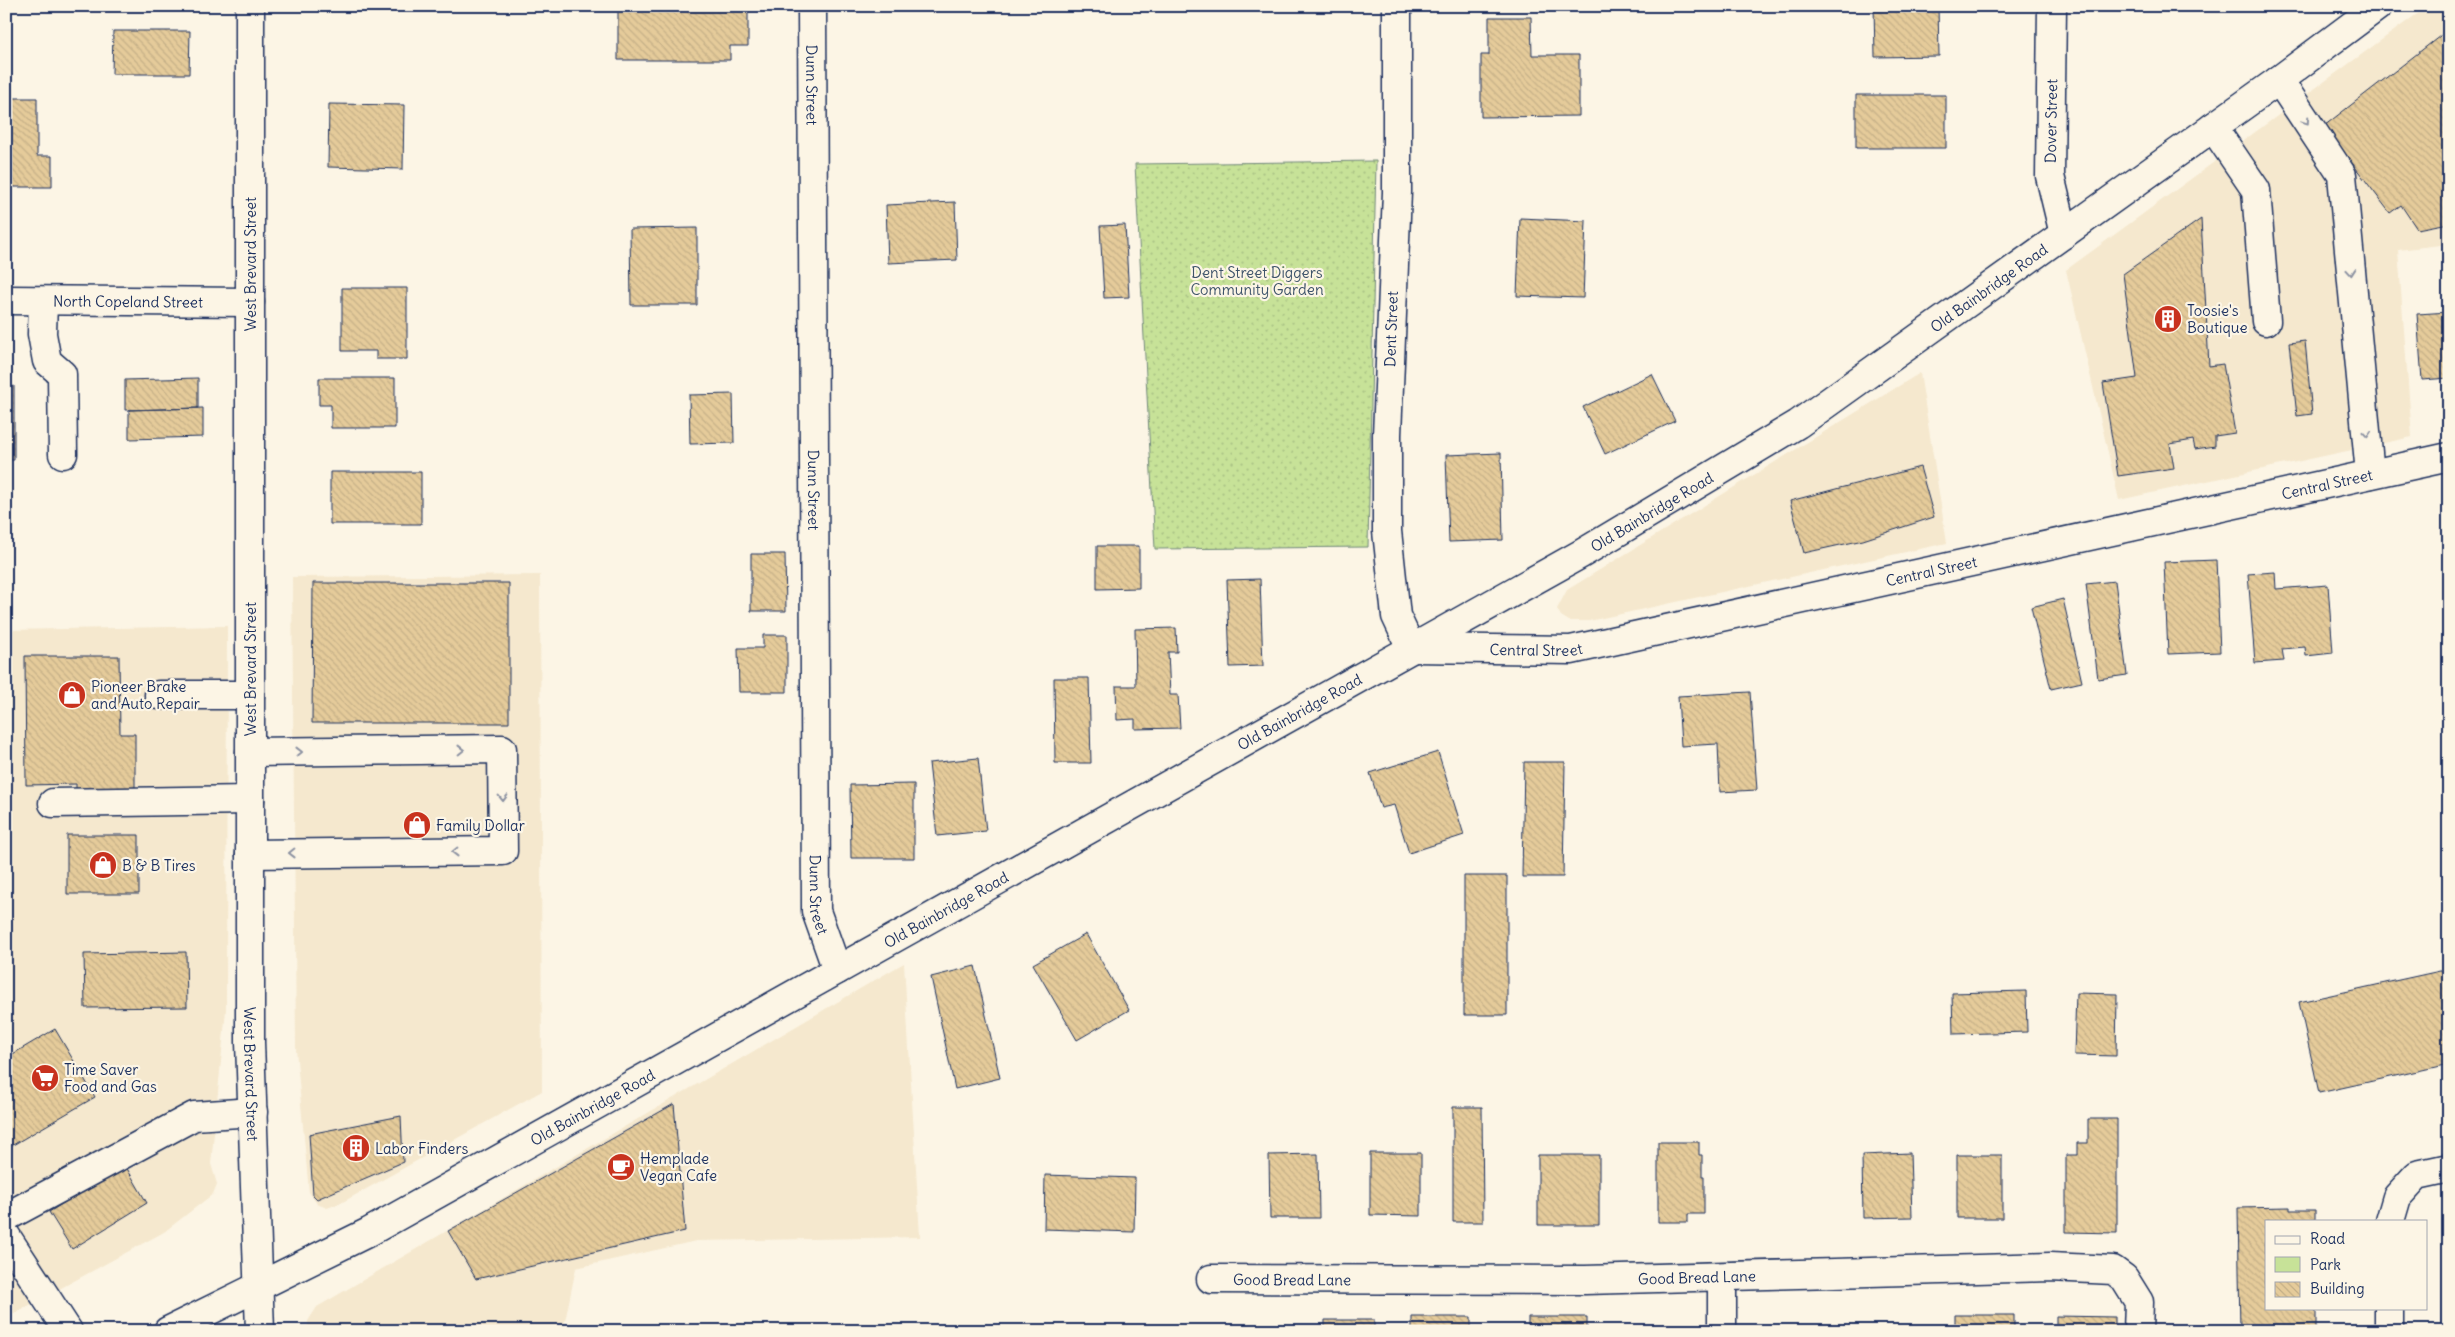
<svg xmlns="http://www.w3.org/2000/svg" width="2455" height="1337" viewBox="0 0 2455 1337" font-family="Delius,sans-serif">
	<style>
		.built { fill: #f5e8ce }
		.green { fill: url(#green-dots); stroke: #71887b }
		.building { fill: url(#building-back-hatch); stroke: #1b2f5e }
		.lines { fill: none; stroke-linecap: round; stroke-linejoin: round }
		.minor-casing { stroke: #1b2f5e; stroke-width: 31 }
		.major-casing { stroke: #1b2f5e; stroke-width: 31 }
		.minor { stroke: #fcf5e5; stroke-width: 28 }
		.major { stroke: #fcf5e5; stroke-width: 28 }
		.oneway { stroke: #8c92a2 }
		.labels { text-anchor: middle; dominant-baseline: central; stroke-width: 4.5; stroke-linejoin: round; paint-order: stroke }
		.street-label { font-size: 15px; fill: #1b2f5e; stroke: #fcf5e5 }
		.park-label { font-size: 15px; fill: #3d536a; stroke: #fcf5e5 }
		.poi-label { font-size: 15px; fill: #1b2f5e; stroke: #fcf5e5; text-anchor: start }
	</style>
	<defs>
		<pattern id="green-dots" width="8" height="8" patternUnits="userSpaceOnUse" patternTransform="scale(1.25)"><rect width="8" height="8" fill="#c7e298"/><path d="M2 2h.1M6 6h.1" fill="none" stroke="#aac285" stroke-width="1.8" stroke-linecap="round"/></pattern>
		<pattern id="building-back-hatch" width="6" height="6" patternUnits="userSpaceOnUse" patternTransform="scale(1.25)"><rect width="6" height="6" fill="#e5cb9a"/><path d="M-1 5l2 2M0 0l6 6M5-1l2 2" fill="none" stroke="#c4af87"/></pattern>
	</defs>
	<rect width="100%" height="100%" fill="#fcf5e5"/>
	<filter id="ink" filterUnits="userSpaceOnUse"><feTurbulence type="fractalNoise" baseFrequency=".02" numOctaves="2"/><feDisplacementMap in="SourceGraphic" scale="10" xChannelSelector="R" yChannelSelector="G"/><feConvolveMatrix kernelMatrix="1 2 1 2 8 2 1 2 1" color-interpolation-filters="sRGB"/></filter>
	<g filter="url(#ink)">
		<!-- built -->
		<path class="built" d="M2428 6H2449V244L2398 250 2412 437 2119 500 2066 270Z
			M1920 373 1947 543 1589 621H1569L1561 616 1557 609 1567 590Z
			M540 575 542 1091 341 1203 327 1208 317 1204 309 1192 296 1049 292 577Z
			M227 626 226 1010 211 1164 217 1184 213 1194 164 1232 6 1318V630Z
			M904 963 920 1237 696 1241 576 1268 563 1331H308V1321L317 1307Z"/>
		<!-- green -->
		<path class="green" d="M1376 161 1368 547 1155 549 1135 164Z"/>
		<!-- building -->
		<path class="building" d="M1874 6H1938L1939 56 1875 57Z
			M618 8H748V46H730V60H618Z
			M1489 17H1531L1532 55H1579V116L1481 117V55H1489Z
			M2449 29V223L2417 229 2401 205 2390 213 2324 126Z
			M113 31H190L189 74H112Z
			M1856 95H1946V148H1856Z
			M6 98H37V156H52V187H6Z
			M329 104 404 105 403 169 328 167Z
			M955 202 957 260 888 263 886 205Z
			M1520 218 1586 221 1583 298 1517 296Z
			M2201 219 2209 366 2223 364 2235 433 2215 436V446L2195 449 2193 440 2170 444 2174 468 2118 476 2103 383 2137 378 2123 274Z
			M1125 225 1129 297 1104 298 1100 226Z
			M697 228V305H631L630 229Z
			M342 288H407V359H376V351H342Z
			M2449 312V378L2422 380 2417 314Z
			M2305 341 2312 414 2297 416 2289 343Z
			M1652 374 1675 421 1605 454 1583 407Z
			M198 378V408L125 410V380Z
			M319 378H395V428H331V405H319Z
			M6 386H14V460H6Z
			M733 394 734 443 690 444 689 395Z
			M203 408V437L129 439V410Z
			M1501 453 1503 540 1449 542 1446 455Z
			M1920 467 1934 517 1863 540 1804 553 1790 501Z
			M330 472H421V524H330Z
			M1097 546H1139V588L1097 589Z
			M751 554H785L786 611H751Z
			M2216 560 2220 652 2168 654 2164 562Z
			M2275 572 2276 589 2328 585 2333 653 2306 656 2305 647 2282 649 2284 661 2255 663 2248 574Z
			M1260 579 1263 666 1230 667 1227 580Z
			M2115 581 2127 675 2098 679 2086 584Z
			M313 583H509V723H312Z
			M2063 599 2082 682 2051 689 2031 607Z
			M1176 628 1177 652H1168L1170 695H1178L1180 728 1135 729V719L1117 720 1116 686H1136L1135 629Z
			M763 635H787V692H739L738 648H763Z
			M25 656H119L120 734H135V792H76V784L26 785Z
			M1054 678H1089L1091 763H1055Z
			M1750 692 1757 790 1720 792 1718 744 1681 746 1678 696Z
			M1438 752 1464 835 1409 853 1394 805 1381 808 1370 773Z
			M978 758 986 831 937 836 929 763Z
			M1524 762H1565L1563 877H1522Z
			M914 784V858H851L850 785Z
			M67 835H139V894H67Z
			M1464 876H1507V1015H1464Z
			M1086 934 1129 1010 1077 1040 1033 964Z
			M186 952 187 1007 85 1008 84 954Z
			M975 966 1000 1078 955 1089 931 977Z
			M2449 969V1064L2319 1093 2299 1002Z
			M2026 991 2027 1032 1953 1034 1952 993Z
			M2076 993 2117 994 2116 1056 2074 1055Z
			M55 1029 95 1097 6 1149V1058Z
			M674 1104 685 1231 476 1279 448 1231Z
			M1453 1107H1482L1483 1222H1453Z
			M401 1116 403 1162 317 1199 313 1195 309 1134Z
			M2088 1119H2117V1233L2066 1232V1155H2077V1143H2088Z
			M1658 1142H1699V1155H1702V1176H1704V1214H1688V1222H1658Z
			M1370 1153H1421V1216L1370 1215Z
			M1910 1153 1912 1217 1863 1218 1862 1155Z
			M1318 1154 1319 1218H1270L1269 1155Z
			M1538 1155H1599V1225H1538Z
			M1957 1155H2002V1218H1957Z
			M125 1165 147 1203 72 1249 49 1212Z
			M1045 1175 1135 1178 1134 1232 1044 1229Z
			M2290 1207V1210H2315V1221H2266V1308H2316V1331H2240L2238 1208Z
			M1955 1315H2014V1331H1955Z
			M2056 1316 2115 1317V1331H2056Z
			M1412 1317H1471V1331H1412Z
			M1528 1317H1587V1331H1528Z
			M1325 1320H1374V1331H1325Z
			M1149 1327V1331H1092V1328Z
			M1861 1329H1914V1331H1861Z"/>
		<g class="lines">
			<defs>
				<g id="minor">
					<path id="s1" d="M250 6V1042L260 1331"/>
					<path id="s2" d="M812 6 816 911 837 970"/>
					<path id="s3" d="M1397 6V192L1387 435V531L1396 616 1411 648 1571 650 2449 457"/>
					<path d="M2052 6 2050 176 2064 234"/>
					<path d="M2279 80 2342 175 2370 474"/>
					<path d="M2213 127 2256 190 2266 321"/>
					<path id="s4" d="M6 300 250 302"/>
					<path d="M43 301 42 334 47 361 62 374 63 454"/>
					<path d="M159 695H250"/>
					<path d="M250 752 502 749 503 851 250 854"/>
					<path d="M53 803 250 800"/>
					<path d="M6 1217 194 1116 253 1112"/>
					<path d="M2390 1221 2397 1197 2417 1175 2449 1168"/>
					<path d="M6 1236 68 1331"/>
					<path d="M1722 1277V1331"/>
					<path id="s5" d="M1211 1279 1585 1280 2050 1267 2113 1270 2124 1278 2139 1302 2138 1331"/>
					<path d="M2389 1308V1331"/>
				</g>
				<g id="major">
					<path id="s6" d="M168 1331 369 1232 1581 554 1798 424 2279 80 2378 6"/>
				</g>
			</defs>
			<!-- minor casing -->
			<use href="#minor" class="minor-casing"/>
			<!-- major casing -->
			<use href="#major" class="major-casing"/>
			<!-- minor -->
			<use href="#minor" class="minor"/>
			<!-- major -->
			<use href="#major" class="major"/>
		</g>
		<!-- one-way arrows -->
		<defs><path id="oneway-chevron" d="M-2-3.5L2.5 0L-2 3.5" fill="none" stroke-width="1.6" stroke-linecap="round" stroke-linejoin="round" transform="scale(1.25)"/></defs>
		<g class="oneway">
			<use href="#oneway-chevron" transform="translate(2306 121) rotate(56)"/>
			<use href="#oneway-chevron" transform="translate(2351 272) rotate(85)"/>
			<use href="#oneway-chevron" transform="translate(2367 434) rotate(85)"/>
			<use href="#oneway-chevron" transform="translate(461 750) rotate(-1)"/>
			<use href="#oneway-chevron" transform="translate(299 752) rotate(-1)"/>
			<use href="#oneway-chevron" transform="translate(503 798) rotate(89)"/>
			<use href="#oneway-chevron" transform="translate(455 852) rotate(179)"/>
			<use href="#oneway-chevron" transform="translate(292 853) rotate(179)"/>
		</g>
	</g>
	<!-- icons -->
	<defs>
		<symbol id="building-disc" viewBox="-11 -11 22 22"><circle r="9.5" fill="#c8321e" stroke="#fcf5e5"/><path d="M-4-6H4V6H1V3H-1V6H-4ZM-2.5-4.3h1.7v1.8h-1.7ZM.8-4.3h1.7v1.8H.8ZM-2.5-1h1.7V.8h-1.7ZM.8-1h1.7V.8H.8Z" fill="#fff"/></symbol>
		<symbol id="shop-disc" viewBox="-11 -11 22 22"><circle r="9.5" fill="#c8321e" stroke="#fcf5e5"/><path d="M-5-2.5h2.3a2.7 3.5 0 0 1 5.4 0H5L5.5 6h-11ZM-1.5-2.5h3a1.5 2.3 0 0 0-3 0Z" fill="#fff"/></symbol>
		<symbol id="supermarket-disc" viewBox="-11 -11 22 22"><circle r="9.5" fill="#c8321e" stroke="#fcf5e5"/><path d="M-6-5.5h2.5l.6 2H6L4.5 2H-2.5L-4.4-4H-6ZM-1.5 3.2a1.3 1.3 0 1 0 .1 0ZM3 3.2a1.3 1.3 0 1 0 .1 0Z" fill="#fff"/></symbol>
		<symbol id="cafe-disc" viewBox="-11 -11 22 22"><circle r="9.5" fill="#c8321e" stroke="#fcf5e5"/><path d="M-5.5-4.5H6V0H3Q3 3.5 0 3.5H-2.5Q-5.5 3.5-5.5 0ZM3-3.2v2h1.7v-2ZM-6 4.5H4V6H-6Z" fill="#fff"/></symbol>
	</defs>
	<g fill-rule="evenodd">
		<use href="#building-disc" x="2152" y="303" width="32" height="32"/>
		<use href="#shop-disc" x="56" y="679" width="32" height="32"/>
		<use href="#shop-disc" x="401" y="809" width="32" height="32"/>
		<use href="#shop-disc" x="87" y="849" width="32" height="32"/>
		<use href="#supermarket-disc" x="29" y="1062" width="32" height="32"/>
		<use href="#building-disc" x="340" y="1132" width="32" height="32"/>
		<use href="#cafe-disc" x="605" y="1151" width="32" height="32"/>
	</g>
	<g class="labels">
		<!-- street labels -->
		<g class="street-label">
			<text stroke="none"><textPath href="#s2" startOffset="79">Dunn Street</textPath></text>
			<text transform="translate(2051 121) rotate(-89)">Dover Street</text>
			<text transform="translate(250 264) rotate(-90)">West Brevard Street</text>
			<text stroke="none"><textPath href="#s6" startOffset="2100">Old Bainbridge Road</textPath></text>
			<text stroke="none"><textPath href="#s4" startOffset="122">North Copeland Street</textPath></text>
			<text transform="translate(1391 329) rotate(-88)">Dent Street</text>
			<text stroke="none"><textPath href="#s3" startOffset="1580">Central Street</textPath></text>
			<text stroke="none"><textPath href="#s2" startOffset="484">Dunn Street</textPath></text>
			<text stroke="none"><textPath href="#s6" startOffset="1695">Old Bainbridge Road</textPath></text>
			<text stroke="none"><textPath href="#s3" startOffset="1175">Central Street</textPath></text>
			<text stroke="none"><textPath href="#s3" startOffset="771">Central Street</textPath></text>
			<text transform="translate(250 669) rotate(-90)">West Brevard Street</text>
			<text stroke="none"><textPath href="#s6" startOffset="1290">Old Bainbridge Road</textPath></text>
			<text stroke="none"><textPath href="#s2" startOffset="889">Dunn Street</textPath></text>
			<text stroke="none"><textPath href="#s6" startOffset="885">Old Bainbridge Road</textPath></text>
			<text stroke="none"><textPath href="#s1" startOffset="1068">West Brevard Street</textPath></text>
			<text stroke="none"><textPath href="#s6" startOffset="480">Old Bainbridge Road</textPath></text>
			<text stroke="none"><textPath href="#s5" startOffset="486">Good Bread Lane</textPath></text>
			<text stroke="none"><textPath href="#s5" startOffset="81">Good Bread Lane</textPath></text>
		</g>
		<!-- park labels -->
		<g class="park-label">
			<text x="1257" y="272">Dent Street Diggers<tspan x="1257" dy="17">Community Garden</tspan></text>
		</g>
		<!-- poi labels -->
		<g class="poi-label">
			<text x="2187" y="310">Toosie's<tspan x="2187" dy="17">Boutique</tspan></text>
			<text x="91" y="686">Pioneer Brake<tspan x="91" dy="17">and Auto Repair</tspan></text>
			<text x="436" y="825">Family Dollar</text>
			<text x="122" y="865">B &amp; B Tires</text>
			<text x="64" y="1069">Time Saver<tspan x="64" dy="17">Food and Gas</tspan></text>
			<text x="375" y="1148">Labor Finders</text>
			<text x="640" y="1158">Hemplade<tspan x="640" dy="17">Vegan Cafe</tspan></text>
		</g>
	</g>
	<!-- margin -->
	<rect width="2455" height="1337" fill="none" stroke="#fcf5e5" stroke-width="25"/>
	<rect x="12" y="12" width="2430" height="1312" fill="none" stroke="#1b2f5e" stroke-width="2" filter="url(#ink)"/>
	<!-- legend -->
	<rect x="2265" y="1220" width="162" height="90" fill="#fcf5e5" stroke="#a2a6af"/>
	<rect x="2275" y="1236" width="25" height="8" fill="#fcf5e5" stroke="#a2a6af"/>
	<text x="2310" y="1244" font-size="15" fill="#1b2f5e">Road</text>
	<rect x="2275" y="1257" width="25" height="15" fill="#c7e298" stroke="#a2a6af"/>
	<text x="2310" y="1270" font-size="15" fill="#1b2f5e">Park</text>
	<rect x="2275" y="1282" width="25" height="15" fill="url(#building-back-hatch)" stroke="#a2a6af"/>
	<text x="2310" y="1294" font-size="15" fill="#1b2f5e">Building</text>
</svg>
